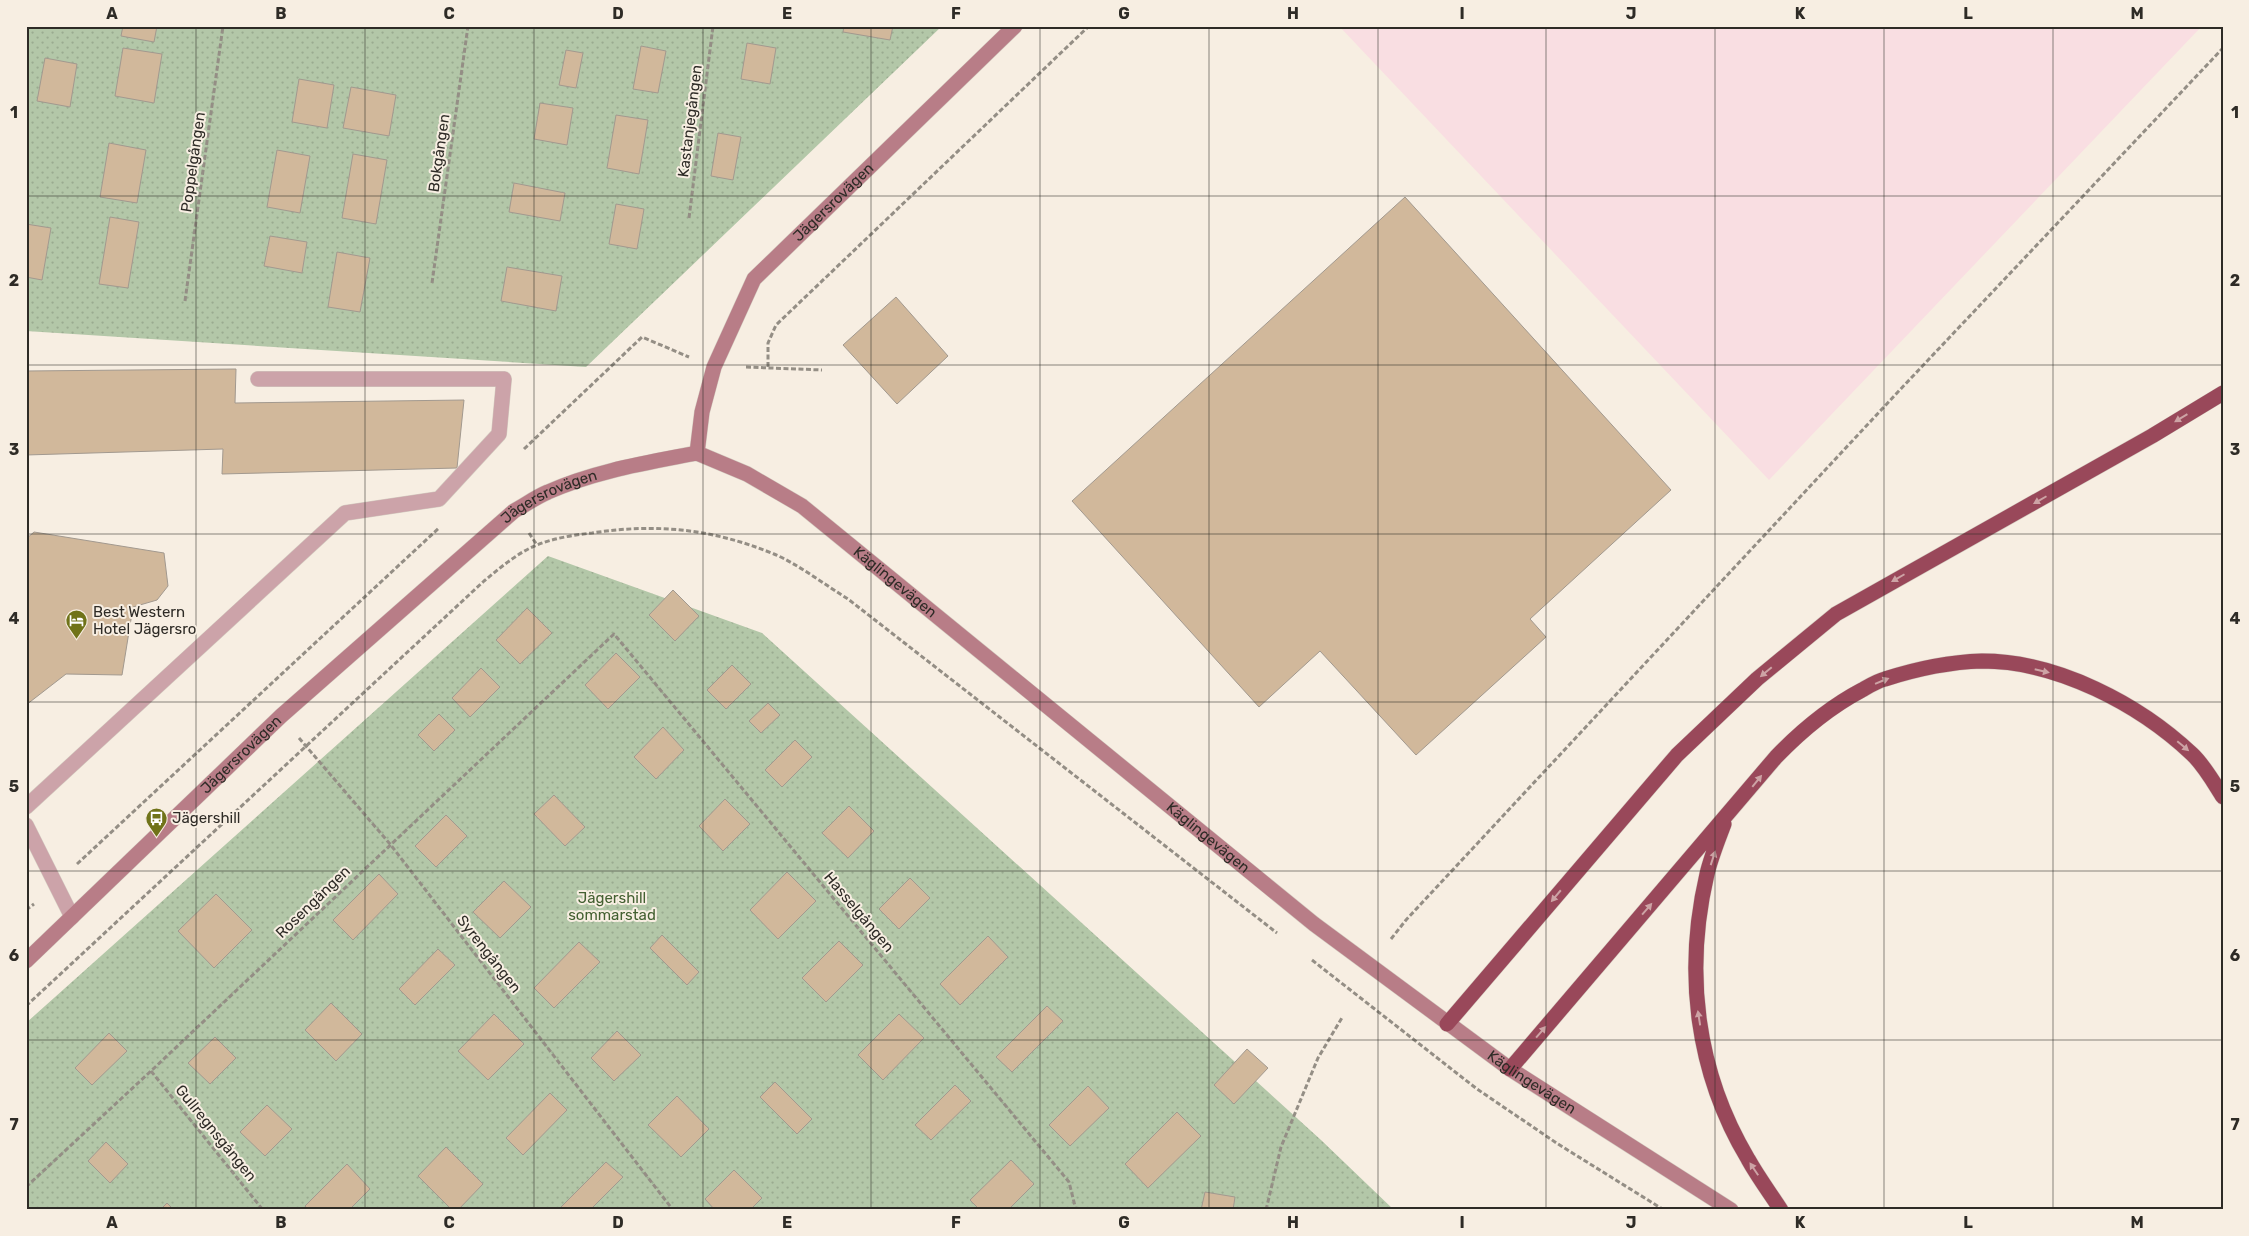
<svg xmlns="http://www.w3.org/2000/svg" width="2249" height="1236" viewBox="0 0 2249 1236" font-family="Rubik,sans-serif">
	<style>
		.commercial { fill: #f9dee2 }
		.grass { fill: url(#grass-dots) }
		.building { fill: #d1b89b; stroke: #a2998f }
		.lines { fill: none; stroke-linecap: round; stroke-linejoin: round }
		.lane-casing { stroke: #d3cbc0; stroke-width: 16 }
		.secondary-casing { stroke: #d3cbc0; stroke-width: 16 }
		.highway-casing { stroke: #d3cbc0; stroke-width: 16 }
		.path { stroke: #948e85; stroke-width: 3; stroke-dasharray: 5 2.5; stroke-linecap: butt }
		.lane { stroke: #cca3a9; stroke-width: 15 }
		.secondary { stroke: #b87d87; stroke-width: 15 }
		.highway { stroke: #99485a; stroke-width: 15 }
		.oneway { fill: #cda3a5 }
		.grid { fill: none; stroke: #2e2b26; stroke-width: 1; stroke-opacity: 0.55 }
		.labels { text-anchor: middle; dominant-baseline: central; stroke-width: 4; stroke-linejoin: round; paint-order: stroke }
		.street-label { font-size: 15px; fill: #2e2b26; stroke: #f7eee2 }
		.poi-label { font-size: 15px; fill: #2e2b26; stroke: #f7eee2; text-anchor: start }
		.park-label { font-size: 15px; fill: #436031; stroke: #f7eee2 }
		.neatline { fill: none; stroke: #2e2b26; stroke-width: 2 }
		.grid-label { font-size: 16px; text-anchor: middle; font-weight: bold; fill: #2e2b26 }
	</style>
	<defs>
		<pattern id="grass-dots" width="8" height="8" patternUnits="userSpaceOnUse" patternTransform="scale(1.25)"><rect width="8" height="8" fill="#b3c7a8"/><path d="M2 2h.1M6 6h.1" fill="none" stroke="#9aab90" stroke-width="1.8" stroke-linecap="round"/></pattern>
	</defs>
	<rect width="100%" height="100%" fill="#f7eee2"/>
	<!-- commercial -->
	<path class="commercial" d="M1339 26H2202L1769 480Z"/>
	<!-- grass -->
	<path class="grass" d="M26 26H942L586 367 26 331Z
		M548 556 762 633 1321 1140 1394 1210H26V1023Z"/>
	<!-- building -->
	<path class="building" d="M123 26H157L154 42 121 36Z
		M844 26H893L890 40 843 32Z
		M747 43 776 48 770 84 741 79Z
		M641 46 666 51 658 93 633 89Z
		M123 48 162 54 154 103 115 96Z
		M566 50 583 53 576 88 559 85Z
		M45 58 77 64 70 107 37 101Z
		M299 79 334 85 327 128 292 122Z
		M351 87 396 95 389 136 343 128Z
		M540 103 573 108 567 145 534 139Z
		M616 115 648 120 639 174 607 168Z
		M718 133 741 137 733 180 711 176Z
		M109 143 146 150 137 203 100 197Z
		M277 150 310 156 300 213 267 207Z
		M353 154 387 160 376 224 342 218Z
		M514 183 565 193 560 221 509 212Z
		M1405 197 1671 490 1530 619 1546 637 1416 755 1320 651 1259 707 1072 501Z
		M616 204 644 209 637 249 609 244Z
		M110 217 139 222 128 288 99 284Z
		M26 224 51 228 42 280 26 277Z
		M270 236 307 242 302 273 264 266Z
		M337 252 370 258 360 312 328 307Z
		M507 267 562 276 556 311 501 301Z
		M896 297 948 356 897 404 843 345Z
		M236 369 235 403 464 400 457 468 222 474 223 449 26 455V371Z
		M34 532 164 553 168 586 157 600 133 607 122 675 66 674 26 705V539Z
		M673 590 699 616 675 641 649 615Z
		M527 608 552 633 520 664 496 640Z
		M616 653 640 677 608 709 585 685Z
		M732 665 751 684 726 709 707 690Z
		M481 668 500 687 470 717 452 698Z
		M768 703 780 715 761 733 749 721Z
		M439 714 455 730 434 751 418 735Z
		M663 727 684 750 656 779 634 757Z
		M795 740 812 757 782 787 765 770Z
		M554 795 585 827 565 846 534 814Z
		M725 799 750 824 723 851 699 826Z
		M849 806 874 831 848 858 822 833Z
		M446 815 467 836 436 867 415 846Z
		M787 872 816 901 778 939 750 910Z
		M379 874 398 894 353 940 333 920Z
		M910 878 930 898 899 929 879 909Z
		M504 881 531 907 500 938 473 912Z
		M216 894 252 930 214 968 178 931Z
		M662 935 699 972 687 985 650 948Z
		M988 936 1008 957 960 1005 940 984Z
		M839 941 863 965 826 1002 802 978Z
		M579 942 600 962 554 1008 534 988Z
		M438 949 455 965 415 1005 399 989Z
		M331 1003 362 1034 336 1061 305 1030Z
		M1047 1006 1063 1021 1012 1072 996 1057Z
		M494 1014 524 1044 488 1080 458 1051Z
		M899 1014 924 1038 883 1080 858 1055Z
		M617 1031 641 1055 614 1081 591 1058Z
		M109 1033 127 1051 92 1085 75 1068Z
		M215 1037 236 1058 210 1084 188 1063Z
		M1247 1049 1268 1068 1234 1104 1214 1085Z
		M775 1082 812 1119 797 1134 760 1097Z
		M955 1085 971 1101 931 1140 915 1125Z
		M1088 1086 1109 1108 1070 1146 1049 1125Z
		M550 1093 567 1110 523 1155 506 1138Z
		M677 1096 709 1129 681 1157 648 1125Z
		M267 1105 292 1129 265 1156 240 1132Z
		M1177 1112 1201 1136 1148 1188 1125 1164Z
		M106 1142 128 1164 110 1183 88 1161Z
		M446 1147 483 1184 458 1210H452L418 1176Z
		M1011 1160 1034 1184 1008 1210H980L970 1200Z
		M606 1162 623 1177 590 1210H564L561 1207Z
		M347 1164 370 1189 349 1210H308L305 1206Z
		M734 1170 762 1198 750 1210H715L705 1199Z
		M1205 1192 1235 1197 1233 1210H1201Z
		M167 1203 174 1210H160Z"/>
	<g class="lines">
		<defs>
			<path id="lane" d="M26 807 345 513 439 499 499 434 504 379H258
				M26 825 72 917"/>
			<g id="secondary">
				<path id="s1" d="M697 453 747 474 802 506 1314 924 1510 1069 1731 1210"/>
				<path id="s2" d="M697 453 702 412 714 367 754 279 1015 26"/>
				<path id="s3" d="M26 961 281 716 514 511C525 505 536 497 548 492 595 471 646 463 697 453"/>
			</g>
			<path id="highway" d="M1724 824C1718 840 1711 857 1707 874 1684 972 1696 1072 1748 1159 1758 1177 1770 1193 1781 1210
				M1447 1024 1677 755 1757 679 1836 614 2152 436 2223 393
				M1510 1069 1776 757C1802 730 1828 708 1862 690 1869 686 1877 681 1885 679 1916 669 1950 662 1982 661 2057 661 2139 704 2192 754 2204 765 2214 783 2223 797"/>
		</defs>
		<!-- lane casing -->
		<use href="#lane" class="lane-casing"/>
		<!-- secondary casing -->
		<use href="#secondary" class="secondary-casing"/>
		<!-- highway casing -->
		<use href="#highway" class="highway-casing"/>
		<!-- path -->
		<path class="path" d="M689 218 713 26
			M432 283 468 26
			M185 301 223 26
			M746 367 822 370
			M768 367V343L776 325 1089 26
			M524 449 642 337 689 357
			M529 533 537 545
			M299 738 390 844 673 1210
			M77 864 439 528
			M26 910 34 904
			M1391 939 1406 920 1896 394 2223 48
			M1312 960 1477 1089 1558 1144 1664 1210
			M26 1006 484 581C500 568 517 553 537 545 554 538 574 535 592 533 657 523 713 529 774 554 796 563 827 586 848 599L1277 933
			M151 1071 263 1210
			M26 1187 151 1071 614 634 1069 1182 1076 1210
			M1266 1210 1281 1147 1318 1058 1343 1016"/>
		<!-- lane -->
		<use href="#lane" class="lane"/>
		<!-- secondary -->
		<use href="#secondary" class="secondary"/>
		<!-- highway -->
		<use href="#highway" class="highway"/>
	</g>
	<!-- one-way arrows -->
	<defs><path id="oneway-solid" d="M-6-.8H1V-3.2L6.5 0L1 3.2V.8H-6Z" transform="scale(1.25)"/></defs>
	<g class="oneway">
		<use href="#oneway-solid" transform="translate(2181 418) rotate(149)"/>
		<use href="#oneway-solid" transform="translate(2040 500) rotate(150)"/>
		<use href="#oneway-solid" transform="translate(1898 578) rotate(150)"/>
		<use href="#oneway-solid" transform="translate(2042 671) rotate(13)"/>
		<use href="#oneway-solid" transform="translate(1766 672) rotate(140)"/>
		<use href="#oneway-solid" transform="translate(1882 681) rotate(-22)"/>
		<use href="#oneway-solid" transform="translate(2183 746) rotate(40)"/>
		<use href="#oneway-solid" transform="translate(1757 781) rotate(-51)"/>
		<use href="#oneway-solid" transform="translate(1713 858) rotate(-72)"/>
		<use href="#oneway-solid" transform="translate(1556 896) rotate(130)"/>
		<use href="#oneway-solid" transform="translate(1647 909) rotate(-49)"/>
		<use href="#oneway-solid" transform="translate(1699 1018) rotate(-99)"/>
		<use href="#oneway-solid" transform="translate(1541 1032) rotate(-49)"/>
		<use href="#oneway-solid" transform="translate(1754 1169) rotate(-124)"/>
	</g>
	<!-- grid -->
	<path class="grid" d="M196 26V1210M365 26V1210M534 26V1210M703 26V1210M871 26V1210M1040 26V1210M1209 26V1210M1378 26V1210M1546 26V1210M1715 26V1210M1884 26V1210M2053 26V1210M26 196H2223M26 365H2223M26 534H2223M26 702H2223M26 871H2223M26 1040H2223"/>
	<!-- icons -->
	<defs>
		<symbol id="hotel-pin" viewBox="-11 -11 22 30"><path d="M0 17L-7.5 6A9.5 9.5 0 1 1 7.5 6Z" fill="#707319" stroke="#f7eee2"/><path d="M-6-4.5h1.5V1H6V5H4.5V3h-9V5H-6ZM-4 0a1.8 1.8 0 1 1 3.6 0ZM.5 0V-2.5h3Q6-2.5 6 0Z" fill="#fff"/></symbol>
		<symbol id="bus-pin" viewBox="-11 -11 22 30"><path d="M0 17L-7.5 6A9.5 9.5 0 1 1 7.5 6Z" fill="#707319" stroke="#f7eee2"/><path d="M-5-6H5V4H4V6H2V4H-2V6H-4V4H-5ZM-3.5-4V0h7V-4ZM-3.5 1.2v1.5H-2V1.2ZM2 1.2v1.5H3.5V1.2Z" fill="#fff"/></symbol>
	</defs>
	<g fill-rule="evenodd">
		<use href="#hotel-pin" x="64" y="608" width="25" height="34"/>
		<use href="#bus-pin" x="144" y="806" width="25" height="34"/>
	</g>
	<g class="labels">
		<!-- street labels -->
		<g class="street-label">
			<text transform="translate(690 121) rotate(-83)">Kastanjegången</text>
			<text transform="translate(439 153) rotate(-82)">Bokgången</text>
			<text transform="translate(193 162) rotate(-82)">Poppelgången</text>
			<text stroke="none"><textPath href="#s2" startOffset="295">Jägersrovägen</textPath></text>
			<text stroke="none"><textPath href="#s3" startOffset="702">Jägersrovägen</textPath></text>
			<text stroke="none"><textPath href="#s1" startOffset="238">Käglingevägen</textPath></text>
			<text stroke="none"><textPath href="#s3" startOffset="298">Jägersrovägen</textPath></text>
			<text stroke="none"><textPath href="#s1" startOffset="642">Käglingevägen</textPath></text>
			<text transform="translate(313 902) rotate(-44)">Rosengången</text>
			<text transform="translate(859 912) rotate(50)">Hasselgången</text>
			<text transform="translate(489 954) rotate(52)">Syrengången</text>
			<text stroke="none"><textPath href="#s1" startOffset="1048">Käglingevägen</textPath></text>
			<text transform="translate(216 1133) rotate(51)">Gullregnsgången</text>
		</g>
		<!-- poi labels -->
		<g class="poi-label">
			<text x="93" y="612">Best Western<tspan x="93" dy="17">Hotel Jägersro</tspan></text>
			<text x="172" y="818">Jägershill</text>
		</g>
		<!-- park labels -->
		<g class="park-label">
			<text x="612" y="898">Jägershill<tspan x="612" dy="17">sommarstad</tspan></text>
		</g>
	</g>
	<!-- border -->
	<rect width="2249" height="1236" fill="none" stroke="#f7eee2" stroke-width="55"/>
	<rect x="28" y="28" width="2194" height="1180" class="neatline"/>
	<g class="grid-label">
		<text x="112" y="19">A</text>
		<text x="281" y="19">B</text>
		<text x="449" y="19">C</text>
		<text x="618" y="19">D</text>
		<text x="787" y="19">E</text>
		<text x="956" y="19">F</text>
		<text x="1124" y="19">G</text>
		<text x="1293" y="19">H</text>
		<text x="1462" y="19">I</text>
		<text x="1631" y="19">J</text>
		<text x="1800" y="19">K</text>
		<text x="1968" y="19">L</text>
		<text x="2137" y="19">M</text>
		<text x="14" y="118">1</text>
		<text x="2235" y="118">1</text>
		<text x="14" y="286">2</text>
		<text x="2235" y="286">2</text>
		<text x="14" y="455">3</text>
		<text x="2235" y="455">3</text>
		<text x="14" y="624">4</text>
		<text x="2235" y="624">4</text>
		<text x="14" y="792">5</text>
		<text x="2235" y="792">5</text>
		<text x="14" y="961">6</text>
		<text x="2235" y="961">6</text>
		<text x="14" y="1130">7</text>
		<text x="2235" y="1130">7</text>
		<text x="112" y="1228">A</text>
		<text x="281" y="1228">B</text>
		<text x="449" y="1228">C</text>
		<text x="618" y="1228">D</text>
		<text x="787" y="1228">E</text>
		<text x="956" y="1228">F</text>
		<text x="1124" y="1228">G</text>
		<text x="1293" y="1228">H</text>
		<text x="1462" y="1228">I</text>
		<text x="1631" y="1228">J</text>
		<text x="1800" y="1228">K</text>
		<text x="1968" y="1228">L</text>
		<text x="2137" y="1228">M</text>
	</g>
</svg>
